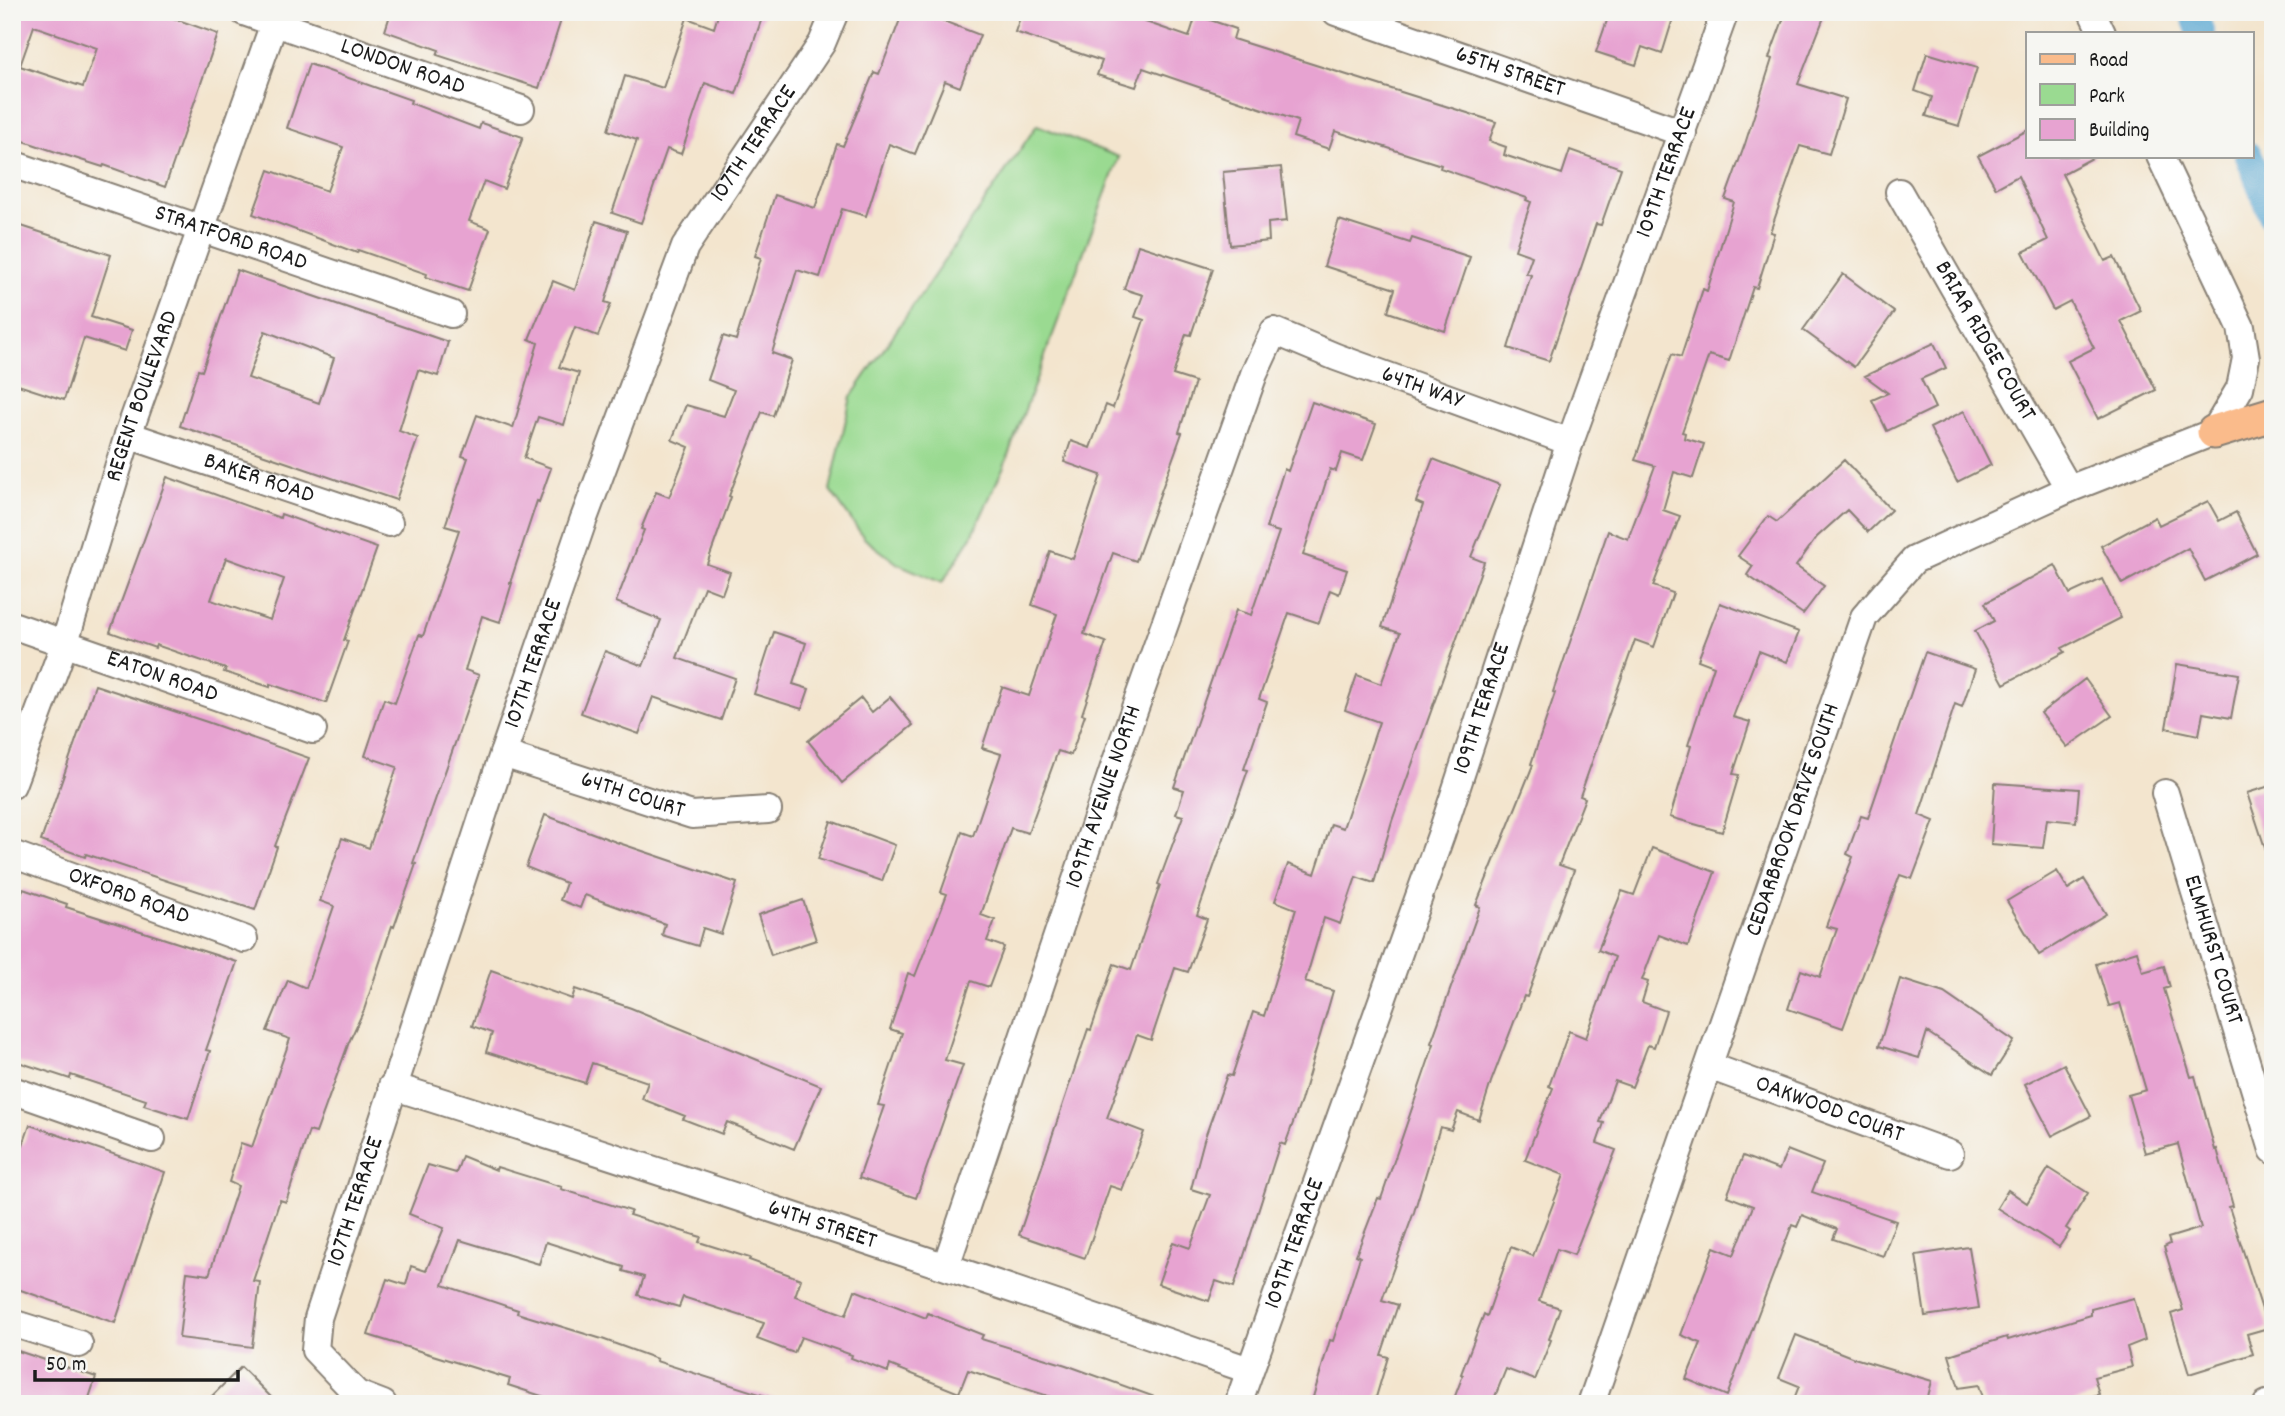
<svg xmlns="http://www.w3.org/2000/svg" width="2285" height="1416" viewBox="0 0 2285 1416" font-family="Dekko,sans-serif">
	<style>
		.green { fill: #9ada91; stroke: #5b7b56; stroke-width: 2 }
		.lines { fill: none; stroke-linecap: round; stroke-linejoin: round }
		.canal { stroke: #57a6d1; stroke-width: 28 }
		.building { fill: #e7a3d1; fill-rule: evenodd }
		.minor-casing { stroke: #888075; stroke-width: 30 }
		.major-casing { stroke: #888075; stroke-width: 37 }
		.minor { stroke: #fff; stroke-width: 26 }
		.major { stroke: #fabb8b; stroke-width: 33 }
		.labels { text-anchor: middle; dominant-baseline: central; stroke-width: 7; stroke-linejoin: round; paint-order: stroke }
		.street-label { font-size: 24px; fill: #1c1c1c; stroke: #f6f6f2 }
	</style>
	<rect width="100%" height="100%" fill="#f6f6f2"/>
	<filter id="ink" filterUnits="userSpaceOnUse"><feTurbulence type="fractalNoise" baseFrequency=".0143" numOctaves="2"/><feDisplacementMap in="SourceGraphic" scale="14" xChannelSelector="R" yChannelSelector="G"/><feConvolveMatrix kernelMatrix="1 2 1 2 8 2 1 2 1" color-interpolation-filters="sRGB"/></filter>
	<filter id="wash" filterUnits="userSpaceOnUse"><feTurbulence type="fractalNoise" baseFrequency=".00686" numOctaves="4" result="noise"/><feDisplacementMap in="SourceGraphic" scale="28" xChannelSelector="R" yChannelSelector="G"/><feGaussianBlur stdDeviation="1.57" result="paint"/><feColorMatrix in="noise" values="0 0 0 0 0 0 0 0 0 0 0 0 0 0 0 0 0 1.4 0 .05"/><feComposite in="paint" operator="in"/></filter>
	<g filter="url(#wash)">
		<rect width="100%" height="100%" fill="#f3e5ce"/>
		<!-- green -->
		<path class="green" d="M1037 125 1119 157 1004 466 972 536 942 583 898 564 865 539 830 490 851 397Z"/>
		<g class="lines">
			<!-- canal -->
			<path class="canal" d="M2193 12 2201 33
				M2249 156 2273 217"/>
		</g>
		<g id="blocks">
			<!-- building -->
			<path class="building" d="M12 12H156L218 34 165 187 104 165 103 167 62 154 12 137ZM34 26 97 48 83 87 20 66Z
				M391 12H493L514 19 516 12H546L562 17 539 88 437 55 439 50 385 31Z
				M719 12H764L736 94 705 83 681 154 667 149 641 223 612 213 637 140 608 130 625 76 663 88 687 18 714 28Z
				M903 12H920L980 35 960 87 945 81 915 154 889 144 866 216 842 209 820 277 797 270 772 353 792 360 773 416 762 412 729 496 731 497 707 564 730 572 722 594 704 587 677 658 735 678 721 720 653 697 639 734 581 713 605 651 643 666 661 620 616 602 644 530 641 529 656 492 669 497 689 447 672 440 686 405 724 416 734 390 708 380 723 336 736 340 761 258 755 256 775 195 815 208 837 144 843 146 874 72 879 74Z
				M1022 12H1139L1137 19 1189 37 1196 15 1236 29 1233 39 1496 122 1489 141 1506 147 1504 155 1562 174 1570 150 1621 168 1601 225 1596 224 1549 361 1508 348 1531 275 1526 273 1532 256 1515 250 1531 202 1526 200 1527 198 1440 168 1441 165 1335 131 1329 149 1293 137 1298 121 1143 68 1136 87 1097 75 1102 61 1015 32Z
				M1610 12H1675L1662 54 1642 47 1636 65 1596 52Z
				M1786 12H1826L1798 84 1846 99 1829 154 1800 146 1770 232 1774 233 1757 288 1753 287 1729 361 1709 355 1682 432 1685 433 1684 438 1704 444 1693 478 1674 472 1663 510 1680 516 1653 586 1673 593 1654 647 1635 640 1580 796 1585 798 1559 865 1574 870 1527 997 1524 996 1491 1082 1479 1120 1458 1112 1451 1130 1440 1127 1414 1212 1382 1300 1398 1305 1381 1355 1388 1357 1374 1404H1336L1313 1397 1330 1340 1333 1341 1360 1257 1356 1255 1378 1198 1381 1199 1434 1044 1431 1043 1480 907 1476 905 1533 765 1531 764 1555 693 1553 692 1608 531 1628 539 1655 466 1635 460 1672 354 1681 357 1703 289 1707 291 1734 202 1725 199 1745 144 1772 59 1769 58Z
				M1927 53 1977 68 1959 126 1926 116 1932 97 1915 91Z
				M309 64 411 100 410 103 479 129 481 123 523 137 504 189 484 181 469 221 490 229 468 291 426 277 427 274 358 250 357 253 253 214 269 170 327 191 343 147 287 128Z
				M2028 130V156H2096L2062 174 2105 261 2114 257 2141 311 2121 321 2156 390 2098 419 2068 361 2094 348 2070 301 2053 310 2023 252 2048 240 2018 176 1996 188 1978 156Z
				M1281 167 1287 221 1268 223 1269 241 1230 245 1223 172Z
				M1339 220 1410 243 1412 238 1470 257 1445 331 1388 312 1395 289 1324 266Z
				M596 221 627 231 605 302 611 304 598 336 575 327 559 367 579 373 564 425 538 417 524 458 551 468 539 502 537 501 510 583H512L500 622 482 616 465 670 479 675 413 863 416 864 394 927 392 926 364 1010 349 1042 316 1133 309 1131 286 1202 280 1200 253 1281 260 1282 252 1347 179 1338 187 1272 209 1275 238 1186 229 1182 241 1143 252 1147 290 1039 267 1031 288 980 306 988 334 906 320 901 342 838 369 848 397 767 365 756 384 699 395 703 419 635 423 636 459 530 445 526 468 458 462 456 477 415 513 428 538 343 529 339 553 281 575 290Z
				M12 223 111 255 91 317 132 330 125 351 84 338 64 400 12 383Z
				M1138 245 1213 269 1191 335 1186 334 1173 375 1195 382 1179 432 1182 433 1136 561 1113 553 1084 634 1106 642 1082 714 1085 715 1071 755 1058 751 1028 833 1011 828 981 915 995 920 987 941 1004 947 989 987 971 981 945 1060 963 1065 916 1198 859 1178 884 1106 878 1105 902 1033 890 1029 908 973 915 976 947 894 941 892 962 832 973 836 1001 754 982 748 1002 687 1029 696 1057 614 1032 605 1050 551 1073 559 1101 475 1064 462 1071 441 1090 448 1106 405 1113 408 1144 320 1135 317 1143 295 1124 289Z
				M237 270 448 342 438 376 418 370 399 431 418 438 396 500 180 426 198 370 202 371ZM265 331 334 358 319 403 248 378Z
				M1843 274 1894 312 1854 367 1803 330Z
				M1934 343 1946 368 1921 379 1935 408 1887 431 1872 400 1888 393 1865 376Z
				M1312 402 1376 424 1363 460 1342 453 1336 471 1330 469 1303 555 1347 570 1339 594 1330 590 1319 623 1289 613 1259 699 1267 702 1244 769 1248 770 1197 915 1207 919 1188 972 1175 968 1151 1040 1137 1035 1107 1118 1144 1132 1122 1190 1110 1186 1085 1258 1019 1235 1088 1029 1091 1030 1114 964 1131 970 1160 885 1158 884 1183 816 1176 814 1184 790 1174 787 1236 610 1251 615 1279 532 1266 528 1284 469 1288 471Z
				M1964 411 1991 465 1957 482 1930 428Z
				M1433 459 1500 485 1471 557 1484 562 1392 821 1374 883 1356 877 1340 924 1324 918 1305 982 1333 991 1301 1101 1285 1145 1280 1143 1234 1287 1216 1281 1209 1301 1158 1284 1173 1242 1190 1248 1210 1195 1191 1189 1204 1140 1227 1075 1232 1076 1253 1012 1264 1016 1296 909 1275 901 1288 864 1315 874 1331 824 1343 828 1379 722 1345 710 1357 675 1381 684 1400 633 1382 627 1423 505 1416 502Z
				M1844 460 1891 510 1868 532 1847 510 1817 537 1796 566 1824 586 1803 614 1747 575 1753 566 1738 556 1768 516 1777 522Z
				M167 477 280 518 281 514 377 548 344 640 348 641 326 703 270 684V687L224 672 226 669 156 645 155 648 110 632ZM226 558 284 579 270 620 211 600Z
				M2208 501 2219 521 2236 512 2257 554 2205 581 2188 548 2122 584 2101 546 2155 517 2159 525Z
				M2055 565 2070 594 2102 579 2121 618 2062 648 2065 652 2004 684 1975 631 1994 621 1985 603Z
				M1720 603 1799 632 1787 662 1759 651 1733 717 1750 722 1733 774 1739 775 1722 832 1670 817 1691 746 1688 745 1714 666 1698 660Z
				M774 632 806 643 793 684 809 689 802 709 754 694Z
				M1925 652 1975 669 1962 707 1955 704 1919 815 1934 821 1912 879 1900 875 1843 1028 1788 1009 1801 970 1820 977 1837 929 1826 926 1853 857 1847 854 1861 816 1868 818Z
				M2177 664 2239 674 2231 718 2203 713 2199 735 2166 728Z
				M2085 679 2112 716 2067 747 2041 713Z
				M95 685 207 722 309 758 275 846 277 847 255 910 86 854 85 857 41 841Z
				M890 697 913 725 842 783 808 741 861 698 872 712Z
				M1995 783 2079 789 2076 822 2047 819 2043 848 1991 844Z
				M2273 785V857H2268L2247 793Z
				M545 815 616 842 737 883 721 934 703 928 698 946 662 935 665 924 585 895 580 908 560 900 566 883 526 867Z
				M831 821 895 845 882 881 818 859Z
				M1652 848 1715 872 1688 946 1659 935 1642 980 1648 982 1642 1002 1666 1011 1654 1047 1648 1045 1632 1087 1615 1081 1600 1122 1604 1123 1597 1143 1616 1150 1574 1255 1557 1249 1539 1301 1560 1308 1549 1339 1551 1340 1535 1380 1506 1369 1492 1404H1452L1463 1375 1461 1374 1484 1314 1487 1316 1511 1247 1533 1256 1564 1175 1525 1160 1553 1088 1549 1086 1569 1031 1586 1038 1615 957 1598 950 1622 891 1634 895Z
				M2057 871 2068 889 2084 879 2106 914 2039 955 2007 901Z
				M23 889 67 904 66 907 237 962 206 1050 210 1051 188 1119 144 1105 146 1100 71 1075 70 1079 12 1060V920Z
				M803 900 816 940 771 955 758 915Z
				M2137 951 2143 972 2164 966 2170 987 2164 989 2191 1077 2195 1076 2215 1150 2217 1149 2233 1206 2229 1207 2268 1328 2247 1334 2253 1354 2189 1374 2171 1314 2183 1310 2164 1247 2170 1244 2168 1238 2201 1228 2178 1144 2145 1153 2128 1095 2146 1090 2120 1003 2109 1006 2096 964Z
				M491 970 572 999 575 989 631 1008 821 1086 794 1149 727 1122 722 1134 683 1119 685 1116 642 1099 648 1082 592 1063 585 1083 486 1052 492 1033 472 1026Z
				M1900 979 1944 993 2014 1041 1992 1075 1927 1032 1919 1058 1879 1046Z
				M2064 1064 2091 1116 2052 1136 2025 1084Z
				M30 1125 165 1172 115 1323 12 1287V1141L23 1145Z
				M1787 1150 1823 1164 1812 1192 1896 1221 1883 1256 1833 1239 1837 1229 1802 1215 1797 1227 1792 1225 1727 1396 1686 1379 1701 1343 1681 1335 1714 1247 1734 1255 1753 1206 1727 1196 1743 1156 1779 1170Z
				M462 1156 496 1170 497 1167 562 1187 561 1189 631 1211 629 1215 701 1237 699 1242 750 1258 749 1260 801 1279 795 1296 846 1315 855 1290 926 1318 928 1313 983 1335 981 1339 1066 1365 1166 1401 1165 1404H1052L1054 1398 968 1370 959 1393 890 1365 888 1372 851 1358 852 1355 801 1337 794 1353 757 1339 764 1323 683 1297 679 1307 638 1295 644 1277 623 1271 624 1267 546 1242 539 1264 460 1240 443 1285 518 1310 517 1313 602 1339 657 1359 656 1361 775 1399 774 1404H566L508 1385 510 1379 368 1335 387 1279 406 1285 411 1266 426 1271 444 1228 409 1214 428 1165 456 1173Z
				M2049 1168 2088 1193 2066 1228 2070 1231 2059 1247 1997 1208 2008 1190 2027 1203Z
				M1969 1247 1979 1308 1925 1316 1916 1255Z
				M2134 1298 2145 1340 2127 1347 2132 1367 2094 1377 2099 1394 2068 1404H1985L1979 1385 1959 1388 1949 1355 2007 1337 2008 1340 2091 1315V1309Z
				M1796 1335 1854 1358 1932 1381 1926 1404H1792L1799 1386 1779 1378Z
				M12 1349 96 1377 87 1404H12Z
				M241 1367 278 1404H204Z"/>
		</g>
	</g>
	<g filter="url(#ink)">
		<use href="#blocks" fill-opacity="0" stroke="#888075" stroke-width="2"/>
		<g class="lines">
			<defs>
				<g id="minor">
					<path id="s1" d="M244 12 521 109"/>
					<path id="s2" d="M1336 12 1683 133"/>
					<path d="M2092 12 2102 33"/>
					<path id="s3" d="M12 164 451 314"/>
					<path id="s4" d="M1899 192 2069 489"/>
					<path id="s5" d="M128 435 389 523"/>
					<path id="s6" d="M12 625 313 730"/>
					<path id="s7" d="M503 754 692 815 768 810"/>
					<path id="s8" d="M12 785 64 645 128 435 278 12"/>
					<path id="s9" d="M2165 793 2273 1150"/>
					<path id="s10" d="M12 854 244 939"/>
					<path id="s11" d="M1709 1066 1950 1154"/>
					<path id="s12" d="M392 1086C679 1176 964 1272 1249 1370"/>
					<path d="M12 1090 152 1139"/>
					<path id="s13" d="M946 1266 1115 764 1254 374 1274 331 1336 357 1570 442"/>
					<path d="M12 1323 79 1344"/>
					<path id="s14" d="M383 1404 357 1394 315 1350 318 1318 503 754 583 521 685 247 822 43 835 12"/>
					<path id="s15" d="M1238 1404 1441 835 1570 442 1725 12"/>
					<path id="s16" d="M1591 1404 1864 617 1914 560 2069 489 2214 432 2240 388 2246 358 2241 327 2160 156"/>
					<path d="M2267 1404 2273 1402"/>
				</g>
				<path id="major" d="M2214 432 2273 414"/>
			</defs>
			<!-- minor casing -->
			<use href="#minor" class="minor-casing"/>
			<!-- major casing -->
			<use href="#major" class="major-casing"/>
			<!-- minor -->
			<use href="#minor" class="minor"/>
			<!-- major -->
			<use href="#major" class="major"/>
		</g>
	</g>
	<g class="labels">
		<!-- street labels -->
		<g class="street-label">
			<text stroke="none"><textPath href="#s1" startOffset="168">LONDON ROAD</textPath></text>
			<text stroke="none"><textPath href="#s2" startOffset="184">65TH STREET</textPath></text>
			<text stroke="none"><textPath href="#s14" startOffset="1377">107TH TERRACE</textPath></text>
			<text stroke="none"><textPath href="#s15" startOffset="1304">109TH TERRACE</textPath></text>
			<text stroke="none"><textPath href="#s3" startOffset="231">STRATFORD ROAD</textPath></text>
			<text stroke="none"><textPath href="#s4" startOffset="172">BRIAR RIDGE COURT</textPath></text>
			<text stroke="none"><textPath href="#s13" startOffset="1150">64TH WAY</textPath></text>
			<text stroke="none"><textPath href="#s8" startOffset="410">REGENT BOULEVARD</textPath></text>
			<text stroke="none"><textPath href="#s5" startOffset="138">BAKER ROAD</textPath></text>
			<text stroke="none"><textPath href="#s14" startOffset="810">107TH TERRACE</textPath></text>
			<text stroke="none"><textPath href="#s6" startOffset="159">EATON ROAD</textPath></text>
			<text stroke="none"><textPath href="#s15" startOffset="737">109TH TERRACE</textPath></text>
			<text stroke="none"><textPath href="#s7" startOffset="136">64TH COURT</textPath></text>
			<text stroke="none"><textPath href="#s13" startOffset="495">109TH AVENUE NORTH</textPath></text>
			<text stroke="none"><textPath href="#s16" startOffset="618">CEDARBROOK DRIVE SOUTH</textPath></text>
			<text stroke="none"><textPath href="#s10" startOffset="124">OXFORD ROAD</textPath></text>
			<text stroke="none"><textPath href="#s9" startOffset="164">ELMHURST COURT</textPath></text>
			<text stroke="none"><textPath href="#s11" startOffset="128">OAKWOOD COURT</textPath></text>
			<text stroke="none"><textPath href="#s14" startOffset="243">107TH TERRACE</textPath></text>
			<text stroke="none"><textPath href="#s12" startOffset="452">64TH STREET</textPath></text>
			<text stroke="none"><textPath href="#s15" startOffset="170">109TH TERRACE</textPath></text>
		</g>
	</g>
	<!-- margin -->
	<rect width="2285" height="1416" fill="none" stroke="#f6f6f2" stroke-width="42"/>
	<!-- legend -->
	<rect x="2026" y="32" width="228" height="126" fill="#f6f6f2" stroke="#9f9f9c" stroke-width="2"/>
	<rect x="2040" y="54" width="35" height="10" fill="#fabb8b" stroke="#9f9f9c" stroke-width="2"/>
	<text x="2089" y="66" font-size="21" fill="#1c1c1c">Road</text>
	<rect x="2040" y="84" width="35" height="21" fill="#9ada91" stroke="#9f9f9c" stroke-width="2"/>
	<text x="2089" y="102" font-size="21" fill="#1c1c1c">Park</text>
	<rect x="2040" y="119" width="35" height="21" fill="#e7a3d1" stroke="#9f9f9c" stroke-width="2"/>
	<text x="2089" y="136" font-size="21" fill="#1c1c1c">Building</text>
	<!-- scale -->
	<path d="M35 1370v10h203v-10" fill="none" stroke="#1c1c1c" stroke-width="3.5"/>
	<text x="46" y="1370" font-size="21" fill="#1c1c1c" stroke="#f6f6f2" stroke-width="5" paint-order="stroke">50 m</text>
</svg>
